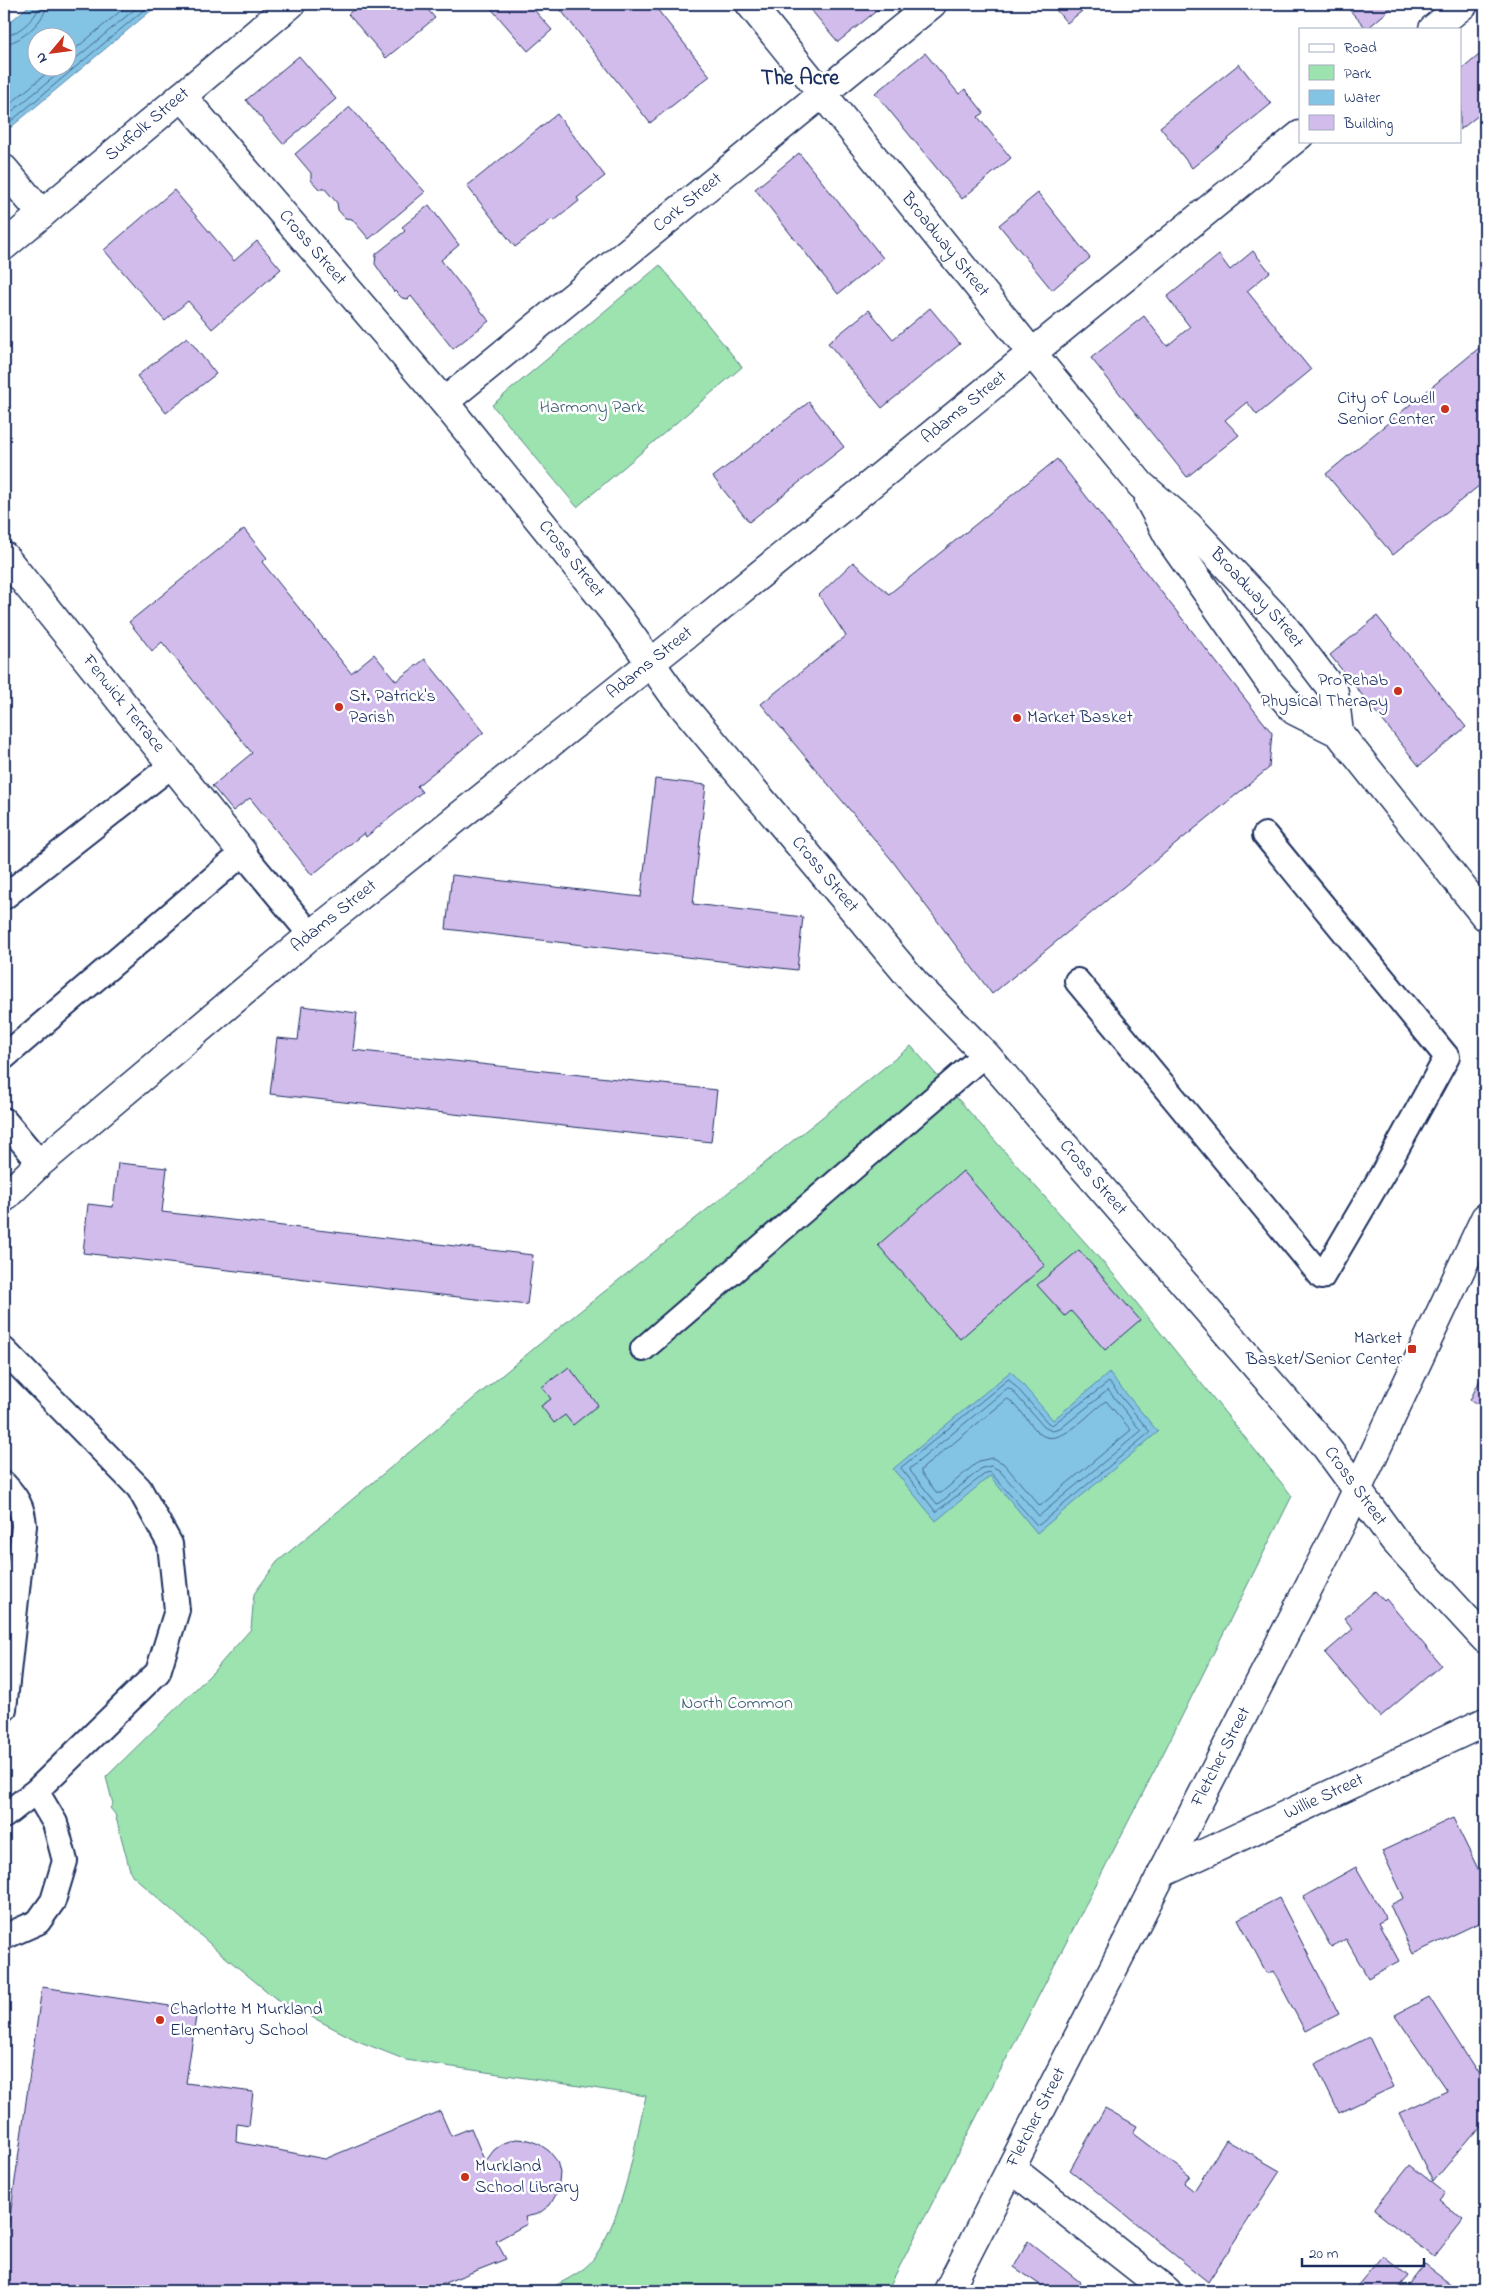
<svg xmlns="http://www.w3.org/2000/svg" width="1489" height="2295" viewBox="0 0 1489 2295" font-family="'Indie Flower',sans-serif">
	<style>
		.green { fill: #9ce3b0; stroke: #5c8987 }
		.water { fill: #83c3e4; stroke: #5988ae; fill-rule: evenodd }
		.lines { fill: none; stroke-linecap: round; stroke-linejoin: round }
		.shore { stroke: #456a94; stroke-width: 1 }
		.building { fill: #d2bcec; stroke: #1b2f5e }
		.lane-casing { stroke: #1b2f5e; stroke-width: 28 }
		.street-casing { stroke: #1b2f5e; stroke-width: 31 }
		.secondary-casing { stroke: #1b2f5e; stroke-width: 31 }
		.lane { stroke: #fff; stroke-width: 24 }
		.street { stroke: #fff; stroke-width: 28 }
		.secondary { stroke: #fff; stroke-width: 28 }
		.poi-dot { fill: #c8321e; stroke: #fff; stroke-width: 2 }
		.labels { text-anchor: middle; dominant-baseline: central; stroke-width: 5; stroke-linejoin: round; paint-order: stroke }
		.street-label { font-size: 18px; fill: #1b2f5e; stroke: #fff }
		.poi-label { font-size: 18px; fill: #1b2f5e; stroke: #fff; text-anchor: start }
		.park-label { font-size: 18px; fill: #3b5c72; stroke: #fff }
		.district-label { font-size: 22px; font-weight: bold; fill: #1b2f5e; stroke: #fff }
	</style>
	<rect width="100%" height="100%" fill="#fff"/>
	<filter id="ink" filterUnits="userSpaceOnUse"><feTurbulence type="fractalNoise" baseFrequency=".02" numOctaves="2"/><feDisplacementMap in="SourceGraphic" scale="10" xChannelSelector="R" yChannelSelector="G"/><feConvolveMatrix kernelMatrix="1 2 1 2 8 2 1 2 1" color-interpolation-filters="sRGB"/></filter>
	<g filter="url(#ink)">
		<!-- green -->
		<path class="green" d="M660 265 742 367 577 507 492 405Z
			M911 1046 1115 1276 1292 1496 1160 1760 887 2291H544C558 2284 585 2272 594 2258 626 2211 633 2150 646 2096L406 2060 358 2041 275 1998 218 1951 131 1874 115 1814 110 1808 113 1804 106 1777 213 1672 251 1629 254 1594 277 1562 549 1336Z"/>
		<!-- water -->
		<path class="water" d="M31 4H159L4 133V27ZM38 38H68V68H38Z
			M1011 1371 1053 1420 1109 1373 1158 1432 1037 1533 990 1476 936 1521 893 1469Z"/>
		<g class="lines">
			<!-- shore -->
			<path class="shore" d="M4 36C16 36 39 16 40 4
				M4 44C20 43 46 20 47 4
				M68 55 129 4
				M68 65 141 4
				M4 109 53 68
				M4 118 65 68
				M4 127 151 4
				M1009 1379 1048 1423 1052 1425 1109 1382 1150 1432 1039 1525 1036 1524 990 1472 986 1473 936 1512 901 1468Z
				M1008 1388 1011 1389 1044 1427 1052 1431 1060 1429 1108 1390 1141 1431 1039 1516 999 1470 991 1466 982 1468 940 1503 937 1504 911 1472 910 1469Z
				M1008 1399C1020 1407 1028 1423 1039 1433 1059 1451 1090 1411 1106 1401L1131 1430 1040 1506 1003 1463 992 1458 979 1461 941 1493H937L921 1473V1470Z"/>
		</g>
		<!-- building -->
		<path class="building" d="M360 4H423L435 18 386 58 348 14Z
			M490 4H529L552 30 528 51 488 5Z
			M556 4H653L710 76 650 123Z
			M806 4H885L838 42Z
			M1051 4H1091L1067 23Z
			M1344 4H1396L1367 29Z
			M1485 50V110L1460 130V71Z
			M925 53 959 94 965 89 984 113 978 117 1011 158 962 199 875 93Z
			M299 56 336 99 283 144 246 100Z
			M1239 64 1271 104 1192 168 1160 127Z
			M350 107 425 192 369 239 352 219 345 218 338 210 337 203 325 189H319L311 180V173L295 154Z
			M557 114 605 176 577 198 579 201 554 221 552 219 515 247 467 186Z
			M799 153 883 258 838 294 755 189Z
			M174 190 234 261 257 241 281 269 212 329 188 301 165 321 104 250Z
			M1038 193 1090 258 1052 290 999 225Z
			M429 205 459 245 441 260 489 321 453 349 411 296 408 299 402 298 395 291 394 292 375 264 376 254 405 231 402 227Z
			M1253 251 1270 272 1247 291 1311 370 1257 415 1247 402 1225 420 1239 435 1187 477 1091 358 1144 316 1167 346 1190 327 1167 297 1219 255 1230 270Z
			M930 308 960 344 882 408 828 343 869 310 893 339Z
			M187 337 216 374 166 413 137 376Z
			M1485 343V481L1393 555 1326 474Z
			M809 402 844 447 749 522 713 477Z
			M1057 459 1272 733 1269 768 992 994 891 859 761 704 846 636 819 595 853 562 889 594Z
			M244 529 267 558 262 562 351 673 374 654 396 681 425 659 484 732 417 786 422 792 366 837 364 833 312 875 250 798 233 811 212 786 252 753 162 642 152 651 129 622Z
			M1377 616 1466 727 1419 766 1330 655Z
			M655 779 706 785 693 904 803 917 797 970 446 929 452 875 641 897Z
			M302 1006 357 1013 353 1050 717 1090 711 1142 270 1094 277 1038 298 1040Z
			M118 1163 167 1168 162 1212 533 1255 527 1305 83 1253 88 1204 113 1207Z
			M963 1171 1045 1265 960 1339 878 1245Z
			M1079 1250 1140 1320 1105 1350 1071 1311 1065 1316 1037 1285Z
			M569 1367 598 1405 573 1425 565 1415 554 1423 541 1406 551 1399 542 1387Z
			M1485 1370V1408L1470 1400Z
			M1375 1591 1384 1601 1386 1599 1441 1665 1380 1717 1325 1653 1353 1629 1344 1618Z
			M1453 1818 1481 1875 1485 1873V1920L1413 1954 1390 1905 1404 1898 1382 1851Z
			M1356 1867 1386 1919 1378 1923 1399 1961 1368 1978 1346 1939 1331 1947 1303 1897Z
			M1279 1898 1339 2014 1305 2031 1273 1971 1267 1974 1238 1919Z
			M42 1987 197 2010 186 2083 253 2092 249 2126 237 2124 236 2142 325 2159 440 2111 451 2136 471 2128 485 2162 494 2150 504 2143 516 2139 528 2140 539 2144 549 2151 557 2161 560 2173 558 2191 550 2205 538 2214 525 2217 527 2224 496 2241 506 2259 424 2291H4V2245H6Z
			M1429 1997 1485 2084V2120L1433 2182 1399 2113 1447 2091 1395 2015Z
			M1369 2037 1393 2087 1339 2113 1315 2064Z
			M1105 2108 1137 2126 1133 2133 1190 2176 1184 2183 1194 2191 1226 2140 1280 2171 1208 2282 1070 2170Z
			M1410 2165 1445 2193 1439 2200 1464 2219 1434 2257 1374 2210Z
			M1028 2241 1080 2282 1076 2291H1049L1014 2267Z
			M1383 2255 1408 2276 1395 2291H1353Z
			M1425 2264 1461 2291H1404Z"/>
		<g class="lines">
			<defs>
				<path id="lane" d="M4 897 172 765
					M1077 981 1322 1277 1383 1173 1447 1057 1265 835
					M4 1057 243 853 311 935
					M4 1120 40 1163
					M643 1349 985 1054
					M4 1350 139 1488 170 1544 177 1610 158 1672 36 1791 4 1816
					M4 1484C16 1497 23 1507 24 1526L4 1709
					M4 1937 38 1922 53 1901 65 1861 55 1823 36 1791"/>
				<g id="street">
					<path id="s1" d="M182 96 444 402 620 620 672 693 915 983 985 1054 1326 1447 1394 1540 1485 1639"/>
					<path d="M4 169 42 214"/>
					<path id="s2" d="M4 246 291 4"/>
					<path id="s3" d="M444 402 932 4"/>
					<path id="s4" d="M4 556 243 853"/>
					<path d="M1012 2169 1167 2291"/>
				</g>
				<g id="secondary">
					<path id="s5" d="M750 4 1032 353 1141 485 1188 525 1282 624 1334 692 1339 733"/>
					<path d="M1433 29 1464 4"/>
					<path d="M1149 500 1171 541 1269 681 1295 711 1339 733 1485 916"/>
					<path id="s6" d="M4 1198 40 1163 311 935 688 633 1300 135"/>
					<path id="s7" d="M1162 1873 1485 1722"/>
					<path id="s8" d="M948 2291 1340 1526 1485 1218"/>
				</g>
			</defs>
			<!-- lane casing -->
			<use href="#lane" class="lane-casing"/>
			<!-- street casing -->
			<use href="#street" class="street-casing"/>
			<!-- secondary casing -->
			<use href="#secondary" class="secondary-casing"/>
			<!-- lane -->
			<use href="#lane" class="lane"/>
			<!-- street -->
			<use href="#street" class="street"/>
			<!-- secondary -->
			<use href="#secondary" class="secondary"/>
		</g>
	</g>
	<!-- markers -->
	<g class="poi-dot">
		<circle cx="1445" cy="409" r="5"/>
		<circle cx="1398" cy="691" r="5"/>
		<circle cx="339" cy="707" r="5"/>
		<circle cx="1017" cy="718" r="5"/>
		<rect x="1407" y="1344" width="10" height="10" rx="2.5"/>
		<circle cx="160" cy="2020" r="5"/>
		<circle cx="465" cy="2177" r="5"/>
	</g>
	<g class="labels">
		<!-- street labels -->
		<g class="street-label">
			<text stroke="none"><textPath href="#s2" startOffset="188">Suffolk Street</textPath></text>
			<text stroke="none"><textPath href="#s3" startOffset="315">Cork Street</textPath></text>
			<text stroke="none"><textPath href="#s5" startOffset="310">Broadway Street</textPath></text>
			<text stroke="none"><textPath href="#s1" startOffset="200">Cross Street</textPath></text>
			<text stroke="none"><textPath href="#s6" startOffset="1244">Adams Street</textPath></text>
			<text stroke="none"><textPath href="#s1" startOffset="605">Cross Street</textPath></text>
			<text stroke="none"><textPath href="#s5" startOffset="782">Broadway Street</textPath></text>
			<text stroke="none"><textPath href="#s6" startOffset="839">Adams Street</textPath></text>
			<text stroke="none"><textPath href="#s4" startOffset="190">Fenwick Terrace</textPath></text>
			<text stroke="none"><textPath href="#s1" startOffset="1010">Cross Street</textPath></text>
			<text stroke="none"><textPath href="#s6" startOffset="434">Adams Street</textPath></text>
			<text stroke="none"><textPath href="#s1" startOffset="1415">Cross Street</textPath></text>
			<text stroke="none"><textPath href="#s1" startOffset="1820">Cross Street</textPath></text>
			<text stroke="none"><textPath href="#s8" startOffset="600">Fletcher Street</textPath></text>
			<text stroke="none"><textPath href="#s7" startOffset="179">Willie Street</textPath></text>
			<text stroke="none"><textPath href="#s8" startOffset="195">Fletcher Street</textPath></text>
		</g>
		<!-- poi labels -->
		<g class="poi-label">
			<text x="1435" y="399" text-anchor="end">City of Lowell<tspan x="1435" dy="21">Senior Center</tspan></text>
			<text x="1388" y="681" text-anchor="end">ProRehab<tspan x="1388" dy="21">Physical Therapy</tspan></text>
			<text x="349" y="697">St. Patrick's<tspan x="349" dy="21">Parish</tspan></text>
			<text x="1027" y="718">Market Basket</text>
			<text x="1402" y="1339" text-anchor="end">Market<tspan x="1402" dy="21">Basket/Senior Center</tspan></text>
			<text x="170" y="2010">Charlotte M Murkland<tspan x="170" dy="21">Elementary School</tspan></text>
			<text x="475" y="2167">Murkland<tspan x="475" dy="21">School Library</tspan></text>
		</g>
		<!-- park labels -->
		<g class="park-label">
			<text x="592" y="408">Harmony Park</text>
			<text x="737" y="1704">North Common</text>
		</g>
		<!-- district labels -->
		<g class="district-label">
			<text x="800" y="79">The Acre</text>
		</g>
	</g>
	<!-- margin -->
	<rect width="1489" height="2295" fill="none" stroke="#fff" stroke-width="20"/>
	<rect x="10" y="10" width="1469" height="2275" fill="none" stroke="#1b2f5e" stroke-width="2" filter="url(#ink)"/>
	<!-- legend -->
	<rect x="1299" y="28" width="162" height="115" fill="#ffffff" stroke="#a4acbf"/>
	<rect x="1309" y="44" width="25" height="8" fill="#ffffff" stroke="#a4acbf"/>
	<text x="1344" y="52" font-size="15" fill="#1b2f5e">Road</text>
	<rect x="1309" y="65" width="25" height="15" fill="#9ce3b0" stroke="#a4acbf"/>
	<text x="1344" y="78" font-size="15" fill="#1b2f5e">Park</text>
	<rect x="1309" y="90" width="25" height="15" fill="#83c3e4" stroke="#a4acbf"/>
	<text x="1344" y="102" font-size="15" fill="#1b2f5e">Water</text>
	<rect x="1309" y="115" width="25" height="15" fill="#d2bcec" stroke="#a4acbf"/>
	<text x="1344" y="128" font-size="15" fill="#1b2f5e">Building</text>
	<!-- north arrow -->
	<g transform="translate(52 52) rotate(241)"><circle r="24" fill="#ffffff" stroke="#a4acbf"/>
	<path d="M0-4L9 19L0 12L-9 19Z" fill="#c8321e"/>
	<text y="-8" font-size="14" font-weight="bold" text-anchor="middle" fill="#1b2f5e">N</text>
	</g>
	<!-- scale -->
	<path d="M1302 2258v8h122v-8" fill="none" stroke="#1b2f5e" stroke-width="2.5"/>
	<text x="1309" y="2258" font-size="15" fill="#1b2f5e" stroke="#ffffff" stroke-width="4" paint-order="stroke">20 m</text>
</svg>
